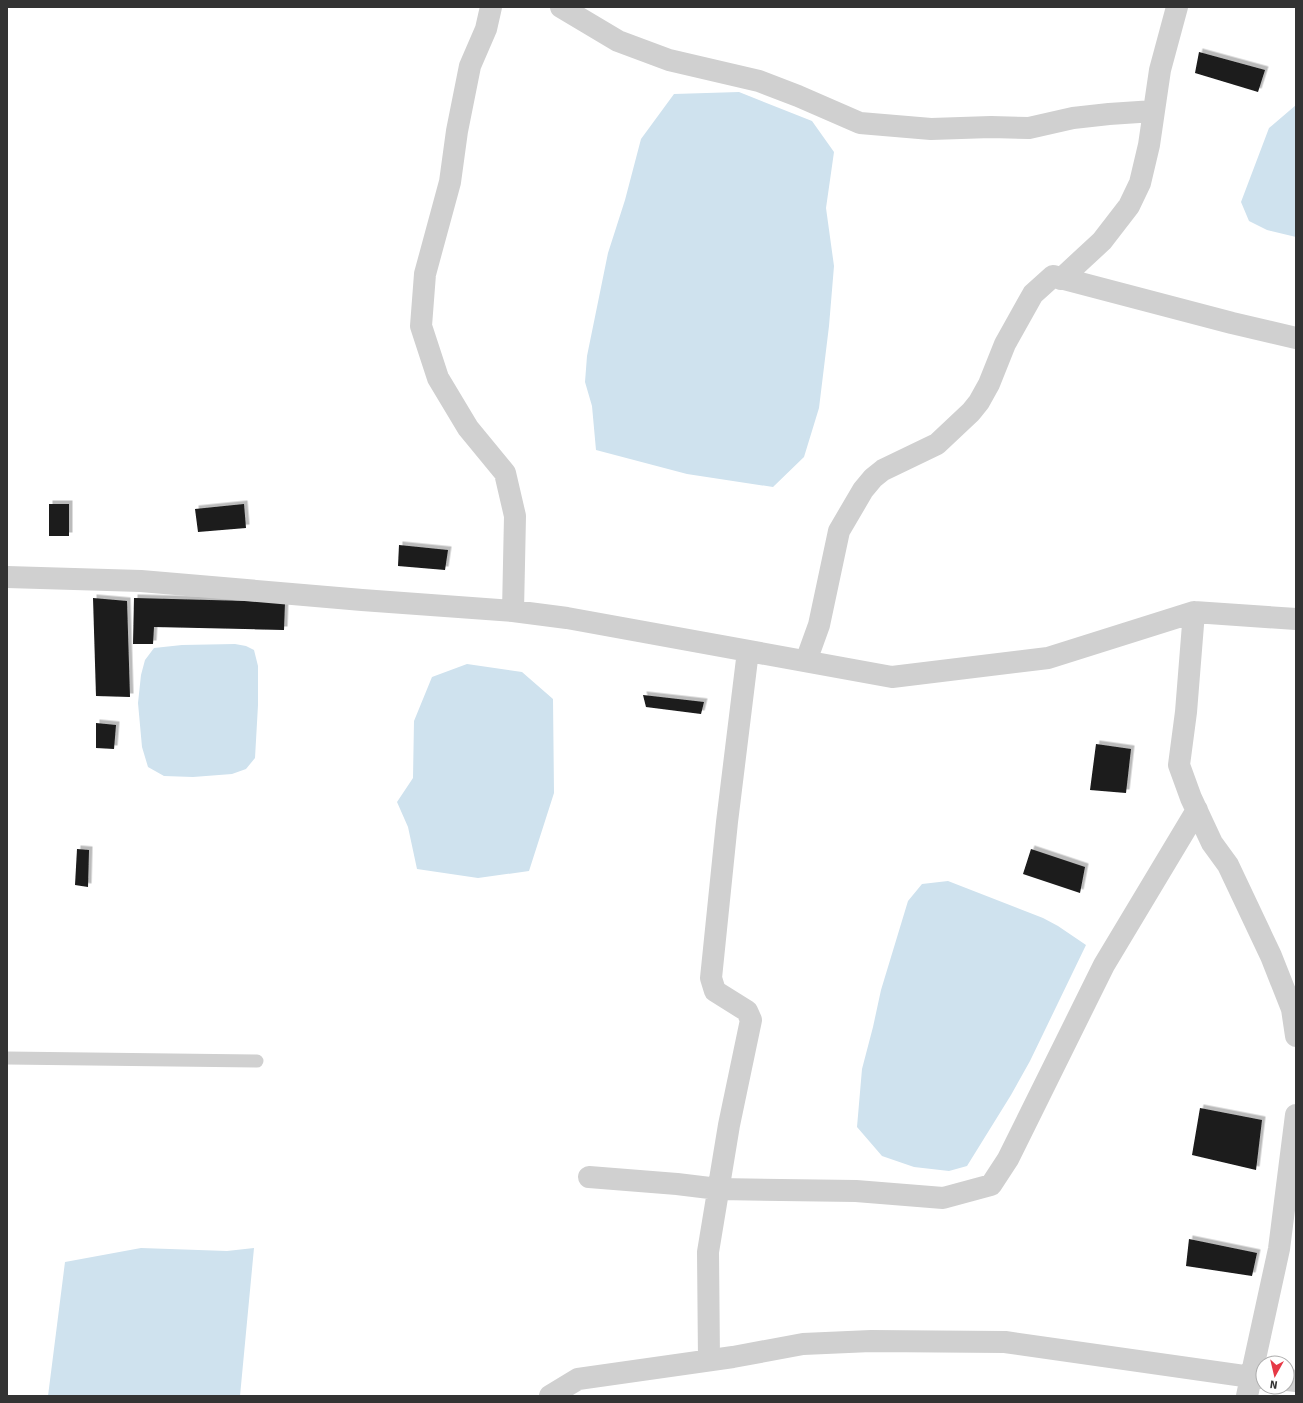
<svg xmlns="http://www.w3.org/2000/svg" width="1303" height="1403" viewBox="0 0 1303 1403" font-family="Signika,sans-serif">
	<style>
		.water { fill: #cfe2ee }
		.building { fill: #1a1a1a; filter: url(#shadow) }
		.lines { fill: none; stroke-linecap: round; stroke-linejoin: round }
		.lane { stroke: #d0d0d0; stroke-width: 13 }
		.street { stroke: #d0d0d0; stroke-width: 22 }
	</style>
	<defs>
		<filter id="shadow"><feDropShadow dx="3.5" dy="-3.5" stdDeviation="0" flood-color="#0004"/></filter>
	</defs>
	<rect width="100%" height="100%" fill="#fff"/>
	<!-- water -->
	<path class="water" d="M739 92 812 121 834 152 826 208 834 266 829 326 819 408 804 457 773 487 687 474 596 450 592 406 585 382 587 356 608 253 625 200 641 139 674 94Z
		M1296 105V237L1267 230 1249 221 1241 202 1269 128Z
		M235 644 246 646 254 650 258 666V705L255 758 246 769 232 774 193 777 164 776 148 767 142 747 138 703 141 675 145 660 154 648 182 645Z
		M467 664 522 672 553 699 554 793 529 871 478 878 417 869 408 827 397 802 413 778 414 721 432 677Z
		M948 881 1043 918 1058 926 1086 945 1030 1061 1011 1095 967 1166 949 1171 914 1167 882 1156 857 1127 862 1069 873 1027 881 990 908 901 922 884Z
		M141 1248 227 1251 254 1248 240 1396H48L65 1262Z"/>
	<!-- building -->
	<path class="building" d="M1199 52 1265 70 1258 92 1195 73Z
		M49 504H69V536H49Z
		M244 504 246 528 198 532 195 509Z
		M399 545 448 550 445 570 398 566Z
		M93 598 127 601 130 697 96 696Z
		M134 598 285 602 284 630 154 627 153 644H133Z
		M643 695 704 702 701 714 646 707Z
		M96 723 116 725 114 749 96 748Z
		M1096 744 1131 749 1126 793 1090 790Z
		M77 849 89 850 88 887 75 885Z
		M1031 849 1085 867 1080 893 1023 874Z
		M1200 1108 1262 1120 1256 1170 1192 1155Z
		M1189 1239 1257 1253 1252 1276 1186 1266Z"/>
	<g class="lines">
		<!-- lane -->
		<path class="lane" d="M7 1058 257 1061"/>
		<!-- street -->
		<path class="street" d="M491 7 486 29 470 66 457 131 450 182 425 274 421 326 438 378 468 428 505 473 515 516 513 611
			M561 7 618 41 669 60 759 81 798 96 860 123 931 129 991 127 1029 128 1073 118 1109 114 1154 111
			M1061 279 1102 241 1129 206 1140 183 1149 145 1160 70 1177 7
			M7 577 141 581 362 600 513 611 567 618 892 677 1048 658 1194 612 1296 619
			M1194 612 1186 712 1179 765 1191 798 1212 843 1228 865 1271 956 1292 1009 1296 1036
			M806 661 819 625 839 531 863 490 873 478 883 470 937 444 971 412 979 402 989 384 1005 344 1033 294 1053 276 1232 323 1296 338
			M589 1177 677 1184 718 1189 856 1191 943 1198 991 1185 1008 1159 1104 965 1197 810
			M709 1360 708 1252 729 1125 751 1020 747 1011 715 991 711 978 727 822 748 651
			M1287 1380 1296 1381
			M550 1396 578 1379 733 1357 803 1344 871 1341 1005 1342 1251 1377 1279 1249 1296 1115
			M1247 1396 1251 1377 1263 1378"/>
	</g>
	<!-- border -->
	<rect width="1303" height="1403" fill="none" stroke="#333333" stroke-width="16"/>
	<!-- north arrow -->
	<g transform="translate(1275 1375) rotate(188)"><circle r="19" fill="#ffffff" stroke="#adadad"/>
	<path d="M0-3L7 15L0 10L-7 15Z" fill="#e63946"/>
	<text y="-6" font-size="11" font-weight="bold" text-anchor="middle" fill="#333333">N</text>
	</g>
</svg>
